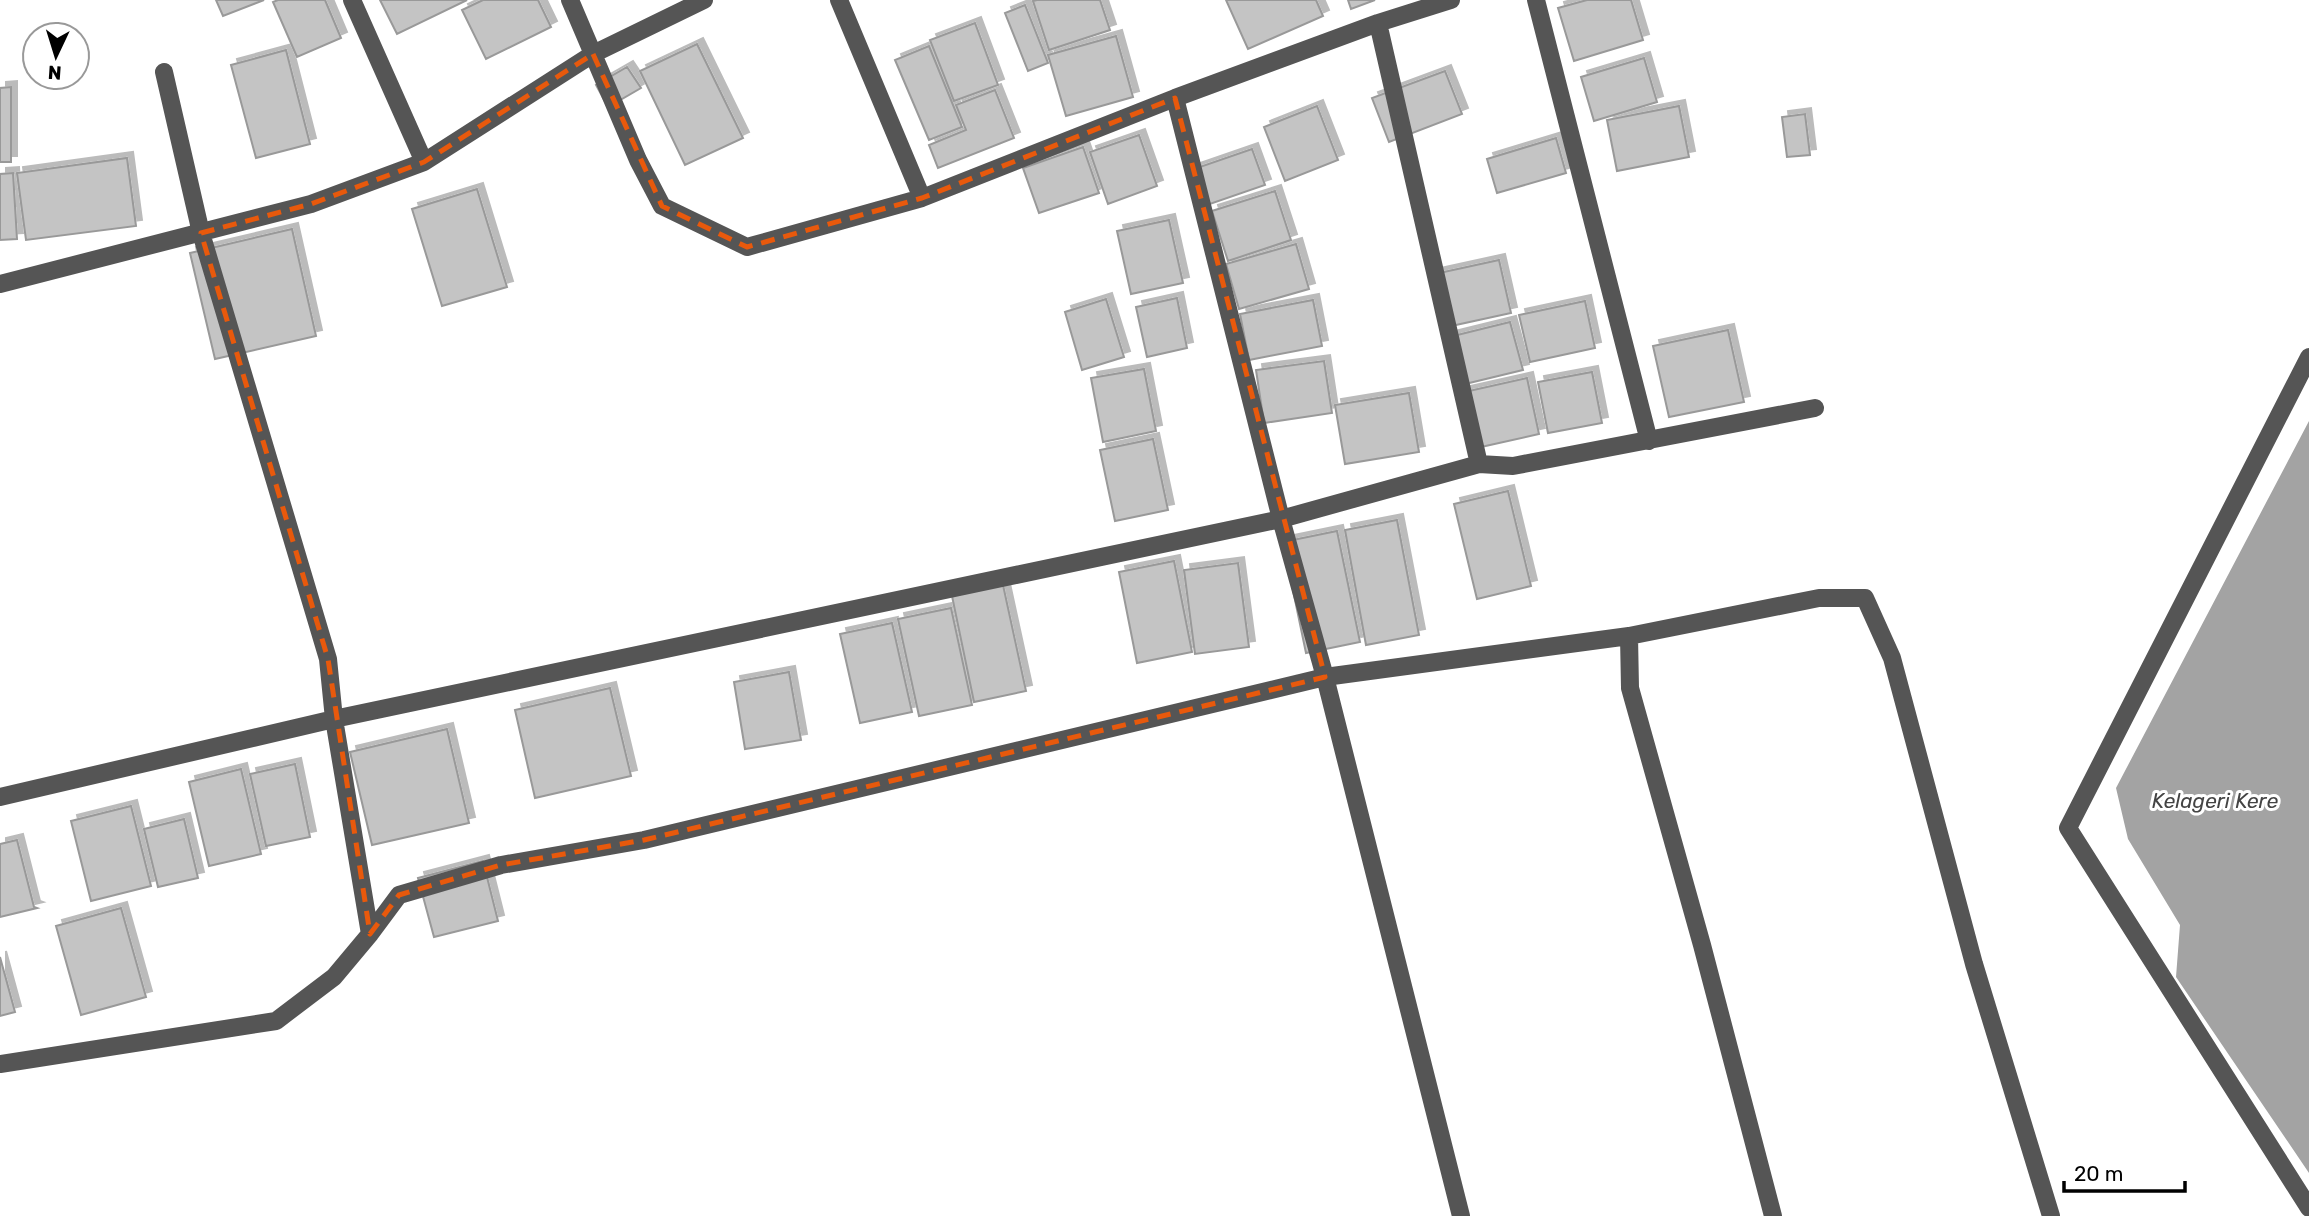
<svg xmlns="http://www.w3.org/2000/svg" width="2309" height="1216" viewBox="0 0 2309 1216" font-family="Rubik,sans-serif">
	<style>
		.water { fill: #a3a3a3 }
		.building { fill: #c4c4c4; stroke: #999; stroke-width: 2; filter: url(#shadow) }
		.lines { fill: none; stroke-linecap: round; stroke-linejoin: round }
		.minor { stroke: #555; stroke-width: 18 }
		.marked { fill: none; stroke: #e8590c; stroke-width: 5; stroke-dasharray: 14 9; stroke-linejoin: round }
		.labels { text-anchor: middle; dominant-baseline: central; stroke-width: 6; stroke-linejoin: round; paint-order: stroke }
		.water-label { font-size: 21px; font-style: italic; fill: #444; stroke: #fff }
	</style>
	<defs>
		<filter id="shadow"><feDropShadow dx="6" dy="-6" stdDeviation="0" flood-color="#0004"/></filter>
	</defs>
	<rect width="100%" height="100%" fill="#fff"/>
	<!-- water -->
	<path class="water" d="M2309 421V1173L2176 977 2180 925 2128 839 2116 788Z"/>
	<!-- building -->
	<path class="building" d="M216 0H264L223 16Z
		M278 0H325L341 38 297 57 273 2Z
		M380 0H467L397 34Z
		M483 0H538L551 27 486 59 462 10Z
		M1037 0H1100L1110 30 1049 50 1033 1Z
		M1226 0H1316L1323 16 1248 49Z
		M1348 0H1375L1351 9Z
		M1587 0H1631L1643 40 1574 61 1558 8Z
		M1025 5 1048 63 1028 71 1005 13Z
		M975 23 998 85 954 101 930 40Z
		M1116 36 1133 97 1066 116 1048 55Z
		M697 44 743 138 685 165 640 71Z
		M929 46 962 127 929 140 895 60Z
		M286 50 310 144 256 158 231 65Z
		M1644 58 1657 102 1594 121 1581 77Z
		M627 67 641 88 608 107 596 85Z
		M1445 71 1462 114 1389 142 1372 98Z
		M11 87V162H0V88Z
		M995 90 1014 138 938 168 929 145 966 130 956 105Z
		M1317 106 1338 160 1285 181 1264 127Z
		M1679 106 1689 157 1617 171 1607 120Z
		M1805 114 1810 155 1787 157 1782 117Z
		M1139 135 1157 186 1108 204 1090 152Z
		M1556 138 1566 173 1497 193 1487 159Z
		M1083 147 1099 193 1039 213 1023 168Z
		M1252 149 1265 185 1204 206 1191 170Z
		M127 158 136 226 26 240 17 173Z
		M13 173 17 239 0 240V174Z
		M477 189 507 287 442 306 412 209Z
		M1275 191 1291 240 1228 261 1212 211Z
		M1169 220 1183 283 1131 294 1117 231Z
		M292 229 316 336 215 359 190 253Z
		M1296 244 1309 289 1239 309 1226 264Z
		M1499 260 1511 313 1442 328 1430 275Z
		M1177 298 1187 348 1147 357 1136 307Z
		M1106 299 1124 357 1082 370 1065 312Z
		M1313 300 1322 346 1249 360 1240 314Z
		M1585 301 1595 348 1530 362 1519 315Z
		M1510 322 1523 370 1461 385 1449 337Z
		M1728 330 1744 402 1669 417 1653 346Z
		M1324 361 1332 413 1264 423 1256 370Z
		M1144 369 1156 431 1103 442 1091 378Z
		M1592 372 1602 423 1548 433 1538 382Z
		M1527 378 1539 434 1472 449 1460 393Z
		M1409 393 1419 452 1345 464 1335 405Z
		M1153 439 1168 510 1115 521 1100 450Z
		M1508 491 1531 586 1477 599 1454 504Z
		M1397 520 1419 635 1366 645 1345 530Z
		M1337 531 1360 642 1306 653 1283 542Z
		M1174 561 1192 652 1137 663 1119 572Z
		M1238 563 1249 647 1195 654 1184 570Z
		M1003 585 1026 691 974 702 952 596Z
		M951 608 972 705 919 716 898 619Z
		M892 623 912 712 860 723 840 634Z
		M789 672 801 740 745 749 734 682Z
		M610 688 631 776 535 798 515 710Z
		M447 729 469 823 372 845 350 752Z
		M295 764 310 837 266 846 250 774Z
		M241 769 261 854 209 866 189 782Z
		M131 806 151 886 91 901 71 821Z
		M184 819 198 878 158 887 144 829Z
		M17 840 34 907 37 908 0 917V844Z
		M483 861 498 921 434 937 418 878Z
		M121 908 146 997 81 1015 56 926Z
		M0 957 15 1012 0 1016Z"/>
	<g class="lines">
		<!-- minor -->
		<path class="minor" d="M352 0 424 162
			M570 0 638 160 662 206 747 247 922 198 1175 98 1378 23 1451 0
			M839 0 922 198
			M1536 0 1649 441
			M1378 23 1479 464
			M164 72 201 233 328 659 334 719 370 934
			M1175 98 1281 519 1325 677 1461 1216
			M0 284 311 204 424 162 593 54 704 0
			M2309 357 2068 828 2309 1208
			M1629 636 1630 688 1702 945 1773 1216
			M0 797 334 719 1281 519 1479 464 1513 466 1815 408
			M0 1064 276 1021 334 977 370 934 399 895 501 865 644 840 1325 677 1629 636 1819 598H1865L1892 658 1974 964 2051 1216"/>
	</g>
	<!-- marked area -->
	<path class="marked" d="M593 54 662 206 747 247 922 198 1175 98 1325 677 644 840 501 865 399 895 370 934 328 659 201 233 311 204 424 162Z"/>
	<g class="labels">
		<!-- water labels -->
		<g class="water-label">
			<text x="2215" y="800">Kelageri Kere</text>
		</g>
	</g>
	<!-- north arrow -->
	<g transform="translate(56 56) rotate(184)"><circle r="33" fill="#ffffff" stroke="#999999" stroke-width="2"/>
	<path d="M0-5L12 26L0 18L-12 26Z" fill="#000000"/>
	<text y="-10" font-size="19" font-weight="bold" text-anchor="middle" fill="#000000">N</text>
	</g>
	<!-- scale -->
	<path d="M2064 1181v10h121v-10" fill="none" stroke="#000000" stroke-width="3.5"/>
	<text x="2074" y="1181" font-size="21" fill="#000000" stroke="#ffffff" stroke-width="5" paint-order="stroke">20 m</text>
</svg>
